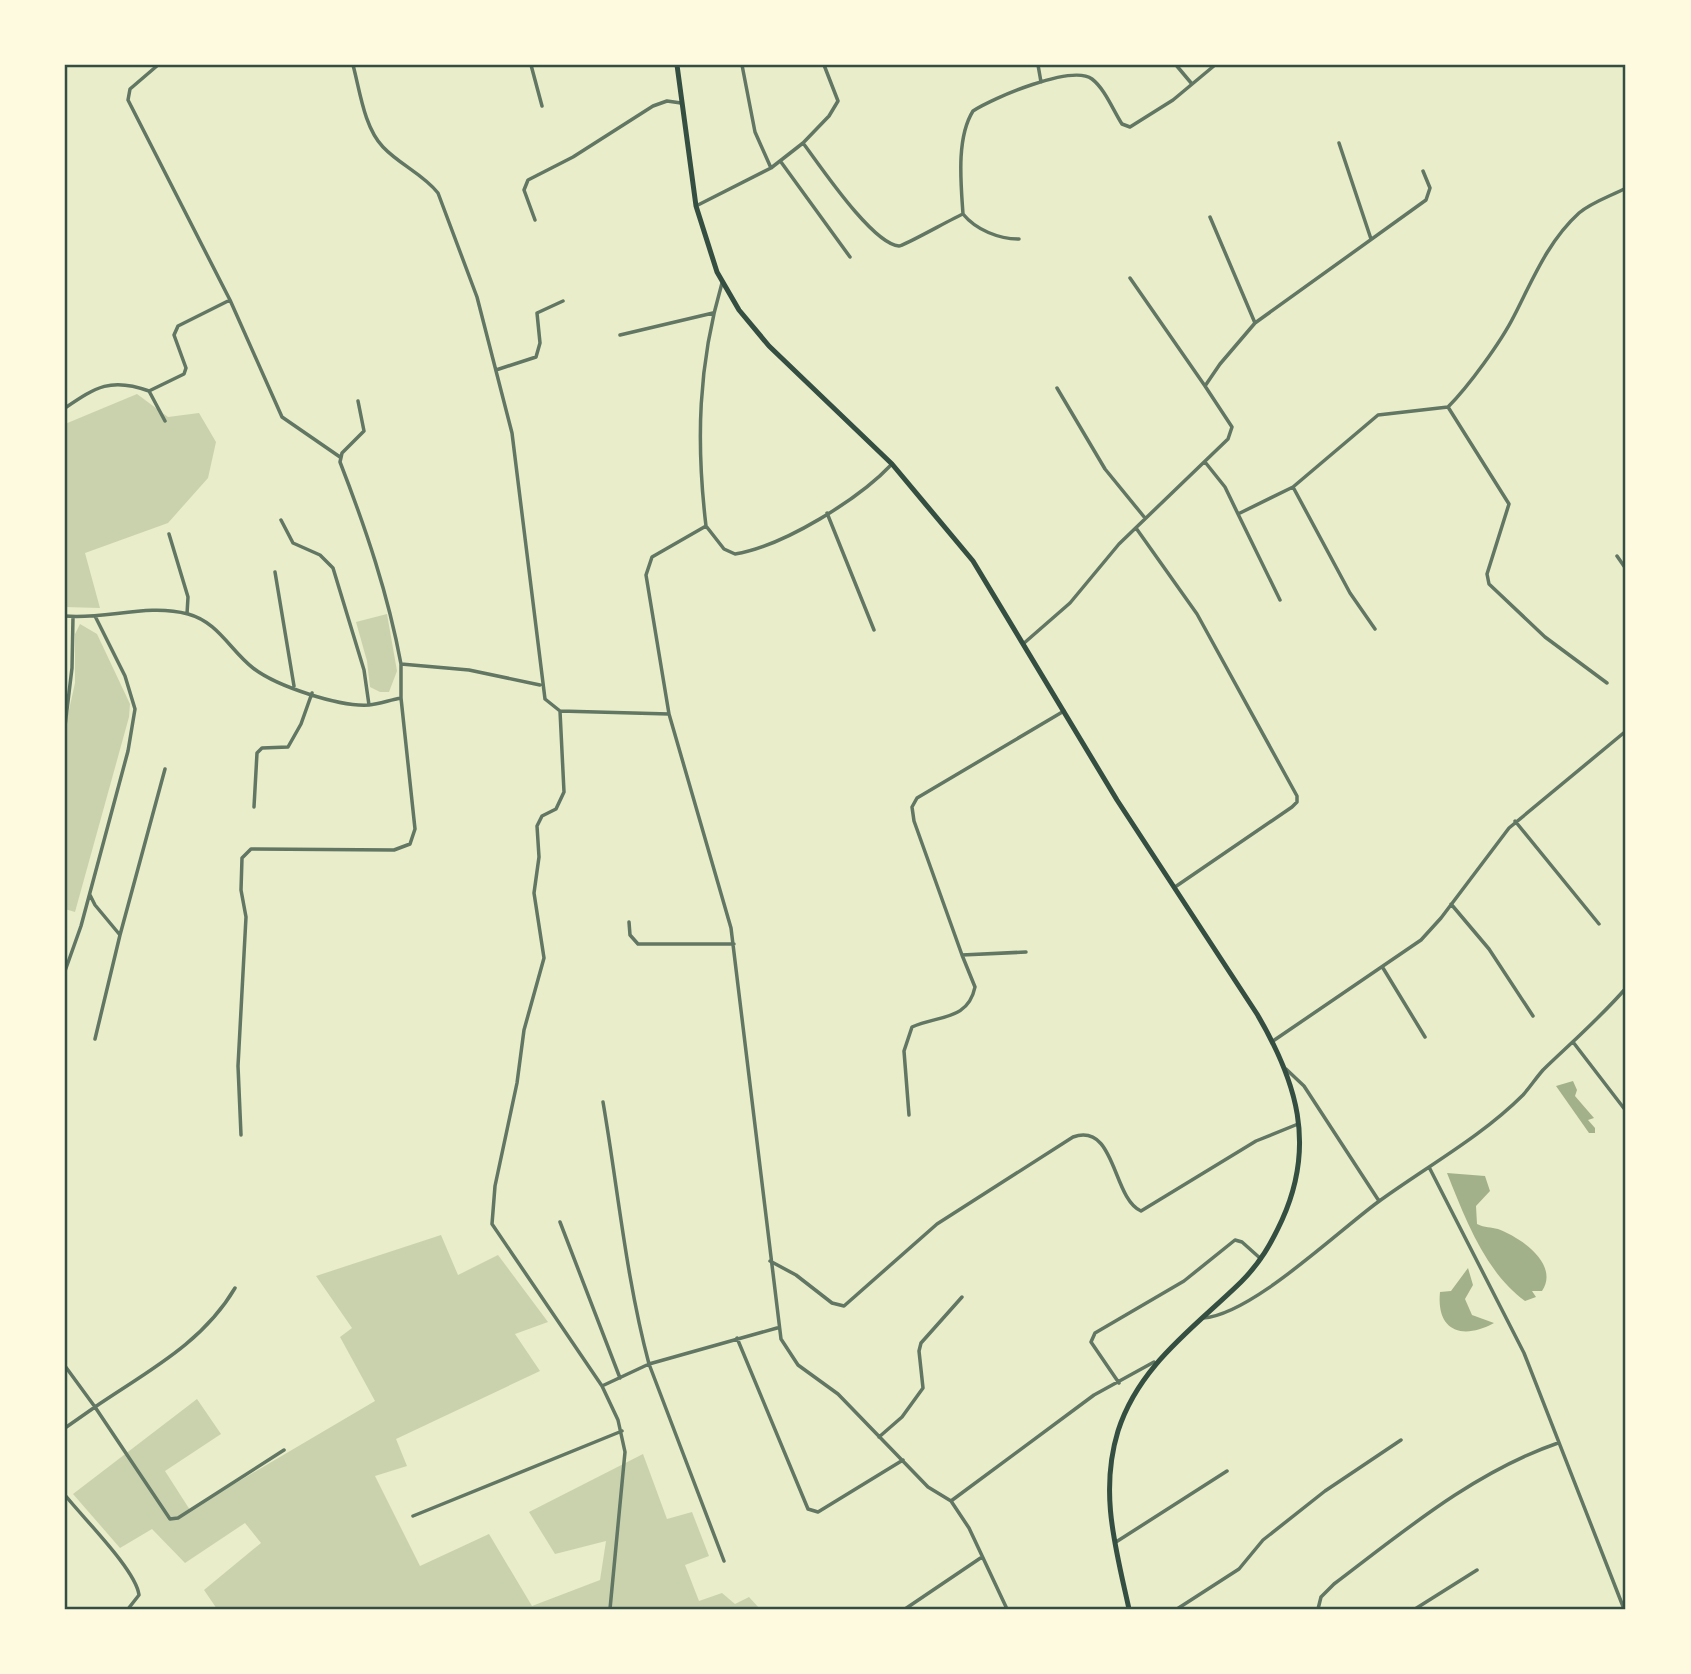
<svg xmlns="http://www.w3.org/2000/svg" width="1691" height="1674" viewBox="0 0 1691 1674" font-family="'DM Sans',sans-serif">
	<style>
		.green { fill: #cad2ad }
		.water { fill: #a3b18a }
		.lines { fill: none; stroke-linecap: round; stroke-linejoin: round }
		.minor { stroke: #617663; stroke-width: 3.5 }
		.secondary { stroke: #344e41; stroke-width: 5 }
		.neatline { fill: none; stroke: #344e41; stroke-width: 2.5 }
	</style>
	<rect width="100%" height="100%" fill="#e9edc9"/>
	<!-- green -->
	<path class="green" d="M137 394 168 417 199 413 216 442 208 478 168 523 85 553 100 608 65 607V424Z
		M387 614 397 671 389 692H380L370 687 367 661 356 622Z
		M80 624 97 634 130 704 129 717 75 912 65 909V758L67 719 75 683V634Z
		M441 1235 458 1275 498 1255 548 1322 515 1334 540 1371 396 1439 407 1466 375 1476 420 1566 489 1534 532 1606 600 1580 606 1541 555 1554 529 1512 643 1454 667 1519 692 1512 709 1556 685 1565 699 1601 722 1593 735 1604 749 1597 760 1609H217L204 1590 261 1543 245 1523 185 1563 152 1529 120 1548 73 1494 197 1399 221 1434 165 1471 190 1510 375 1401 340 1337 352 1328 316 1276Z"/>
	<!-- water -->
	<path class="water" d="M1573 1081 1577 1090 1575 1096 1594 1118 1588 1120 1595 1128V1133H1589L1556 1086Z
		M1447 1173 1485 1176 1490 1191 1476 1206 1477 1224C1485 1228 1491 1227 1498 1229 1520 1237 1560 1264 1542 1291H1532L1536 1297 1525 1301C1485 1272 1465 1218 1447 1173Z
		M1468 1268 1473 1285 1465 1299 1472 1315 1494 1323C1463 1340 1436 1332 1440 1292L1451 1291Z"/>
	<g class="lines">
		<!-- minor -->
		<path class="minor" d="M353 65C360 91 364 127 383 147 400 165 423 174 438 193L477 297 512 433 545 699 560 711 669 714
			M531 65 542 106
			M742 65 755 132 771 168
			M1038 65 1041 82
			M1176 65 1192 84
			M803 143 829 116 838 101 824 65
			M1339 143 1371 239
			M781 162 850 257
			M696 206 771 168 803 143C819 164 872 244 899 246 904 246 953 218 963 214
			M1210 217 1255 323
			M535 220 524 190 528 180 573 157 653 106 667 101 681 103
			M1019 239C999 239 976 230 963 214 961 184 956 138 973 111 993 98 1072 64 1092 79 1105 89 1113 110 1122 124L1130 127 1173 100 1215 65
			M1130 278 1205 386
			M230 300 282 417 340 457
			M620 335 713 313
			M496 370 536 357 540 343 537 313 563 301
			M1057 388 1105 469 1145 518
			M149 391 184 374 186 368 174 335 178 326 230 300 128 100 130 89 158 65
			M358 401 364 431 342 453 340 462C366 529 388 594 401 664
			M1448 407 1509 504 1487 574 1489 584 1545 637 1607 683
			M65 408C96 387 111 377 149 391L165 421
			M1205 462 1225 487 1238 514 1293 487 1378 415 1448 407C1468 387 1501 342 1514 316 1532 281 1548 241 1579 213 1592 202 1611 196 1626 188
			M892 464C859 499 784 546 735 554L724 549 706 526 652 557 646 575 669 714 731 928 781 1339 798 1365 838 1394 928 1487 951 1501 969 1528 1007 1609
			M1293 487 1350 593 1375 629
			M827 513 874 630
			M1238 514 1280 600
			M281 520 293 543 320 555 333 568 364 670 369 705
			M706 526C696 442 698 365 722 283
			M1136 528 1197 614 1297 796V802L1292 807 1175 887
			M169 534 188 597 187 614
			M1617 556 1626 569
			M275 572 294 686
			M65 616C105 620 147 603 188 614 218 622 230 650 253 668 276 686 339 707 369 705 379 704 390 700 401 698V664L469 670 540 685
			M1023 644 1070 603 1119 544 1228 439 1232 427 1205 386 1220 364 1255 323 1426 200 1430 188 1423 171
			M560 711 564 792 556 809 542 816 537 826 539 857 534 893 544 958 524 1030 517 1083 495 1186 492 1224 602 1386
			M65 726 72 668 73 617
			M254 807 257 753 262 748 288 747 301 724 312 693
			M1515 821 1599 924
			M90 895 95 905 120 935 165 769
			M1451 904 1489 949 1533 1016
			M629 922 630 935 638 944H734
			M1026 952 962 955 914 821 912 807 917 798 1064 711
			M1383 968 1425 1037
			M65 971 81 926 128 751 135 709 125 676 95 616
			M95 1039 120 935
			M1273 1041 1421 940 1441 918 1509 828 1626 731
			M1573 1042 1626 1111
			M1286 1069 1304 1086 1379 1201
			M603 1102C618 1189 626 1278 649 1364L724 1561
			M909 1115 904 1051 912 1027C938 1015 968 1021 975 987L962 955
			M241 1135 238 1066 246 917 241 890 242 858 251 849 394 850 410 844 415 829 401 698
			M1429 1167 1524 1353 1624 1609
			M560 1222 620 1378
			M770 1261 796 1275 832 1303 844 1306 937 1224 1073 1137C1116 1122 1112 1198 1141 1211L1256 1141 1298 1124
			M1203 1318C1251 1315 1337 1232 1378 1202 1426 1167 1481 1137 1523 1095 1530 1087 1536 1078 1543 1070 1571 1043 1601 1017 1626 988
			M737 1338 808 1509 818 1512 903 1460
			M65 1366 95 1407C146 1372 202 1344 235 1288
			M1119 1383 1091 1342 1095 1333 1184 1281 1235 1240 1242 1242 1261 1259
			M65 1428 95 1407 170 1519 178 1518 284 1450
			M879 1437 902 1417 923 1388 919 1351 921 1343 962 1297
			M65 1495C83 1518 136 1570 139 1595L128 1609
			M951 1501 1094 1395 1154 1362
			M413 1516 622 1431
			M1116 1542 1227 1471
			M610 1609 625 1452 618 1420 602 1386 649 1364 777 1328
			M905 1609 982 1557
			M1177 1609 1239 1569 1263 1540 1325 1491 1401 1440
			M1318 1609 1321 1597 1334 1584C1404 1531 1474 1472 1558 1443
			M1415 1609 1477 1570"/>
		<!-- secondary -->
		<path class="secondary" d="M677 65 696 206 717 272 739 310 769 346 892 464 973 561 1117 800 1257 1014C1297 1082 1316 1145 1282 1220 1271 1244 1260 1263 1241 1282 1194 1328 1139 1365 1118 1431 1099 1493 1116 1549 1129 1609"/>
	</g>
	<!-- border -->
	<rect width="1691" height="1674" fill="none" stroke="#fefae0" stroke-width="133"/>
	<rect x="66" y="66" width="1558" height="1542" class="neatline"/>
</svg>
